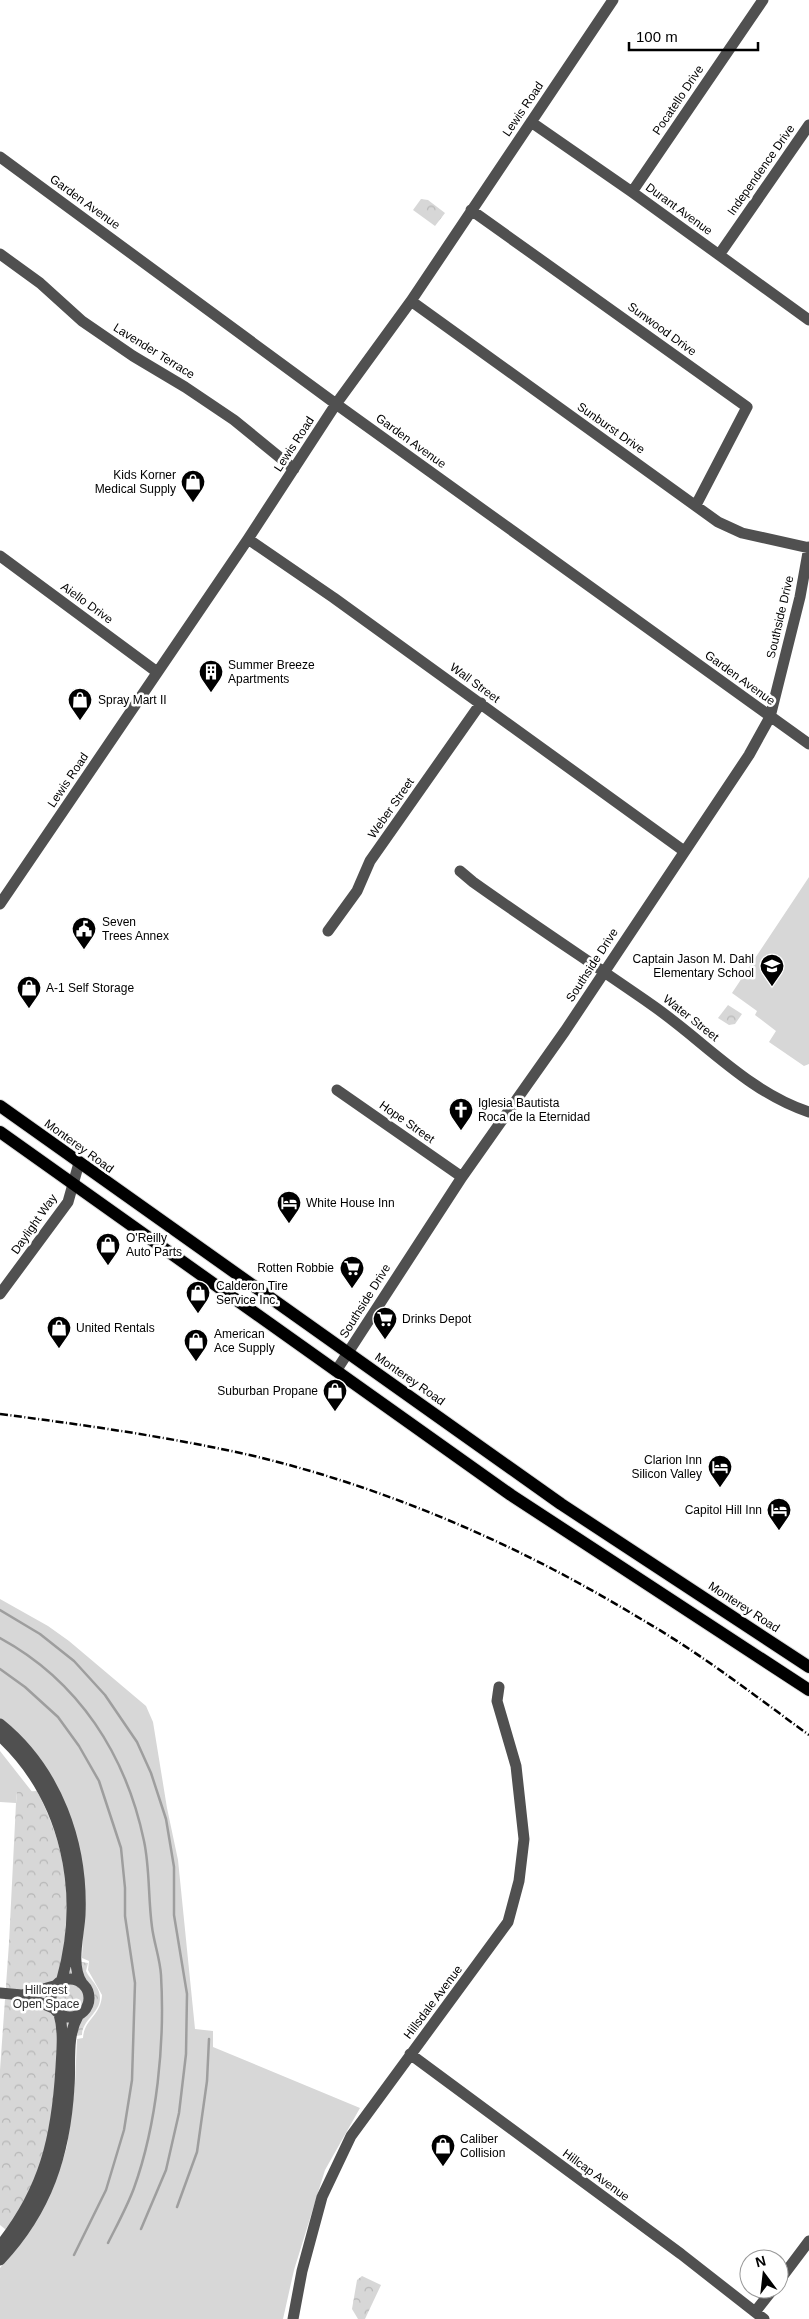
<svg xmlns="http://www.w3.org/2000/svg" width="809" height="2319" viewBox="0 0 809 2319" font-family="Arial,sans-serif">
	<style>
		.grass { fill: #d7d7d7 }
		.forest { fill: url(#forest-crowns) }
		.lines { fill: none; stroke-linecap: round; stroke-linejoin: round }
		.stream { stroke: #9e9e9e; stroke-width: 2.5 }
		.major-casing { stroke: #dbdbdb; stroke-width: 14 }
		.minor { stroke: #505050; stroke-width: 11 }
		.major { stroke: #000; stroke-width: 12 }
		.rail { stroke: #000; stroke-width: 2.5; stroke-dasharray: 8 2.5 1 2.5; stroke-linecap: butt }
		.labels { text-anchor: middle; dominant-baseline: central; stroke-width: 5; stroke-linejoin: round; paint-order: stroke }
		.street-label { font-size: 12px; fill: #000; stroke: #fff }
		.poi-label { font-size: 12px; fill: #000; stroke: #fff; text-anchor: start }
		.park-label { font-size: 12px; fill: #2e2e2e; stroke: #fff }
	</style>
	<defs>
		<pattern id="forest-crowns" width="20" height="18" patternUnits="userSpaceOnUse" patternTransform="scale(1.25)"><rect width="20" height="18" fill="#d7d7d7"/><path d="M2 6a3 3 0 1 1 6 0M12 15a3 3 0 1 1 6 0" fill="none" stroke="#b7b7b7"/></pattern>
	</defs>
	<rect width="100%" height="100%" fill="#fff"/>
	<!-- grass -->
	<path class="grass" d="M809 877V1064L804 1066 769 1042 776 1031 755 1015 757 1011 732 993Z
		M0 1599 48 1626 69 1641 146 1706 153 1722 167 1808 178 1860 195 2029 213 2031V2047L360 2108 325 2170 294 2270 283 2319H0V2268L32 2228 61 2166 67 2146 75 2084 77 2039 83 2038C84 2019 101 2016 102 1995L88 1970 89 1961 82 1958 85 1885 0 1719Z
		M0 1751 33 1793 17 1792 16 1803 0 1802Z"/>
	<!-- forest -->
	<path class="forest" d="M421 199 428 200 445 213 435 226 413 210Z
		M728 1005 742 1014 735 1024 729 1025 718 1018Z
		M37 1791C55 1826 66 1861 67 1901 67 1920 64 1940 64 1959L88 1963 86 1971C89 1978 96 1983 99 1992 105 2011 82 2018 82 2035L76 2036 51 2149 10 2233 0 2225V2070L9 1943 16 1803 17 1792Z
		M362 2276 381 2285 365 2319H358L352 2309 357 2280Z"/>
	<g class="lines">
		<!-- stream -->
		<path class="stream" d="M0 1610 40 1634 74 1661 105 1695 137 1742 151 1773 166 1819 174 1867V1915L187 1994 186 2054 179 2113 166 2170 141 2229
			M0 1638C79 1681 126 1755 144 1841 150 1869 148 1898 152 1927 154 1943 160 1959 161 1975 165 2043 157 2124 134 2188 127 2207 117 2225 108 2243
			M0 1669 25 1687 58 1717 79 1746 99 1781 121 1848 125 1888V1916L135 1983 132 2080 124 2130 106 2190 74 2255
			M177 2207 197 2152 207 2081 209 2039"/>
		<defs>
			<path id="major" d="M0 1106 561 1504 809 1667
				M0 1132 511 1495 809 1690"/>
		</defs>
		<!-- major casing -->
		<use href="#major" class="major-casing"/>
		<!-- minor -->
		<path class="minor" d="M531 122 632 192 809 320
			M0 157 336 404 809 744
			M632 192 763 0
			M471 210 747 407 696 505
			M0 254 40 283 82 321 133 356 185 387 234 420 294 469
			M719 255 809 125
			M411 301 718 522 742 533 809 548
			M248 539 334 598 684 851
			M0 556 157 672
			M460 871 473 882C532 924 593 964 652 1005 704 1041 748 1092 809 1112
			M0 904 248 539 336 404 411 301 613 0
			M328 931 357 891 370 861 481 703
			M337 1090 462 1177
			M0 1294 68 1202 79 1163
			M336 1371 462 1177 565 1031 749 755 770 717 800 597 809 547
			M0 1724C57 1770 83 1844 80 1915 79 1935 70 1965 82 1983
			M0 1736C67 1798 86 1893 62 1979
			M51 1998a19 19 0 1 1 38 0a19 19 0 1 1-38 0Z
			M0 1993 22 1995 54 1986
			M22 1995 53 2008
			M410 2054 681 2254 764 2319
			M0 2246C45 2190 57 2137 61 2067 62 2049 64 2031 59 2014
			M0 2260C47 2210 65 2154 69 2087 71 2063 66 2037 78 2016
			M779 2281 809 2241
			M755 2312 773 2289
			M293 2319 302 2271 322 2197 351 2136 508 1922 519 1881 524 1839 516 1766 497 1701 499 1687"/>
		<!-- major -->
		<use href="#major" class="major"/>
		<!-- rail -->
		<path class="rail" d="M0 1414C85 1425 170 1437 254 1456 391 1489 521 1546 641 1619 700 1653 754 1695 809 1735"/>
	</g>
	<!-- icons -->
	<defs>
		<symbol id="shop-pin" viewBox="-11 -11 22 30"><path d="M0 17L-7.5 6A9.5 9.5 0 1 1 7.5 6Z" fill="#000" stroke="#fff"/><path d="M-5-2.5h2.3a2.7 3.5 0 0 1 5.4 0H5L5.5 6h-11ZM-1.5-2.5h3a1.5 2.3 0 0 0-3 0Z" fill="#fff"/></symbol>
		<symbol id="building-pin" viewBox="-11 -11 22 30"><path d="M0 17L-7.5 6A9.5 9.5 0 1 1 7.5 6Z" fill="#000" stroke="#fff"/><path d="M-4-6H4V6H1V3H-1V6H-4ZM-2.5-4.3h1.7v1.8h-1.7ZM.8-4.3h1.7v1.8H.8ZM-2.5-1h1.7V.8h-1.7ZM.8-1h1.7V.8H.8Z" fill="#fff"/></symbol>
		<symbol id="civic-pin" viewBox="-11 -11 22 30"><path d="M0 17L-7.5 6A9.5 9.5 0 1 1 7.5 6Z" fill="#000" stroke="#fff"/><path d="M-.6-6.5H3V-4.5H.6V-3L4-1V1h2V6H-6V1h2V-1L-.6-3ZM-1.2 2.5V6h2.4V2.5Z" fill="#fff"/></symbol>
		<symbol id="school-pin" viewBox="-11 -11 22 30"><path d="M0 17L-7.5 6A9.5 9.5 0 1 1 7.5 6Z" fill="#000" stroke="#fff"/><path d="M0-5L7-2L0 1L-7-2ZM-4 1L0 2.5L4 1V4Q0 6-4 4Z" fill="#fff"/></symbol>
		<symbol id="church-pin" viewBox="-11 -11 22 30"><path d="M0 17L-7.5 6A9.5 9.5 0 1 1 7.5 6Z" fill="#000" stroke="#fff"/><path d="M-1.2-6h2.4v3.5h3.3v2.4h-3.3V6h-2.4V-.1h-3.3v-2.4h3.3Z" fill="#fff"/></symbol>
		<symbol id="hotel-pin" viewBox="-11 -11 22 30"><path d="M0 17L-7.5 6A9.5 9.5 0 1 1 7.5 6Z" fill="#000" stroke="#fff"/><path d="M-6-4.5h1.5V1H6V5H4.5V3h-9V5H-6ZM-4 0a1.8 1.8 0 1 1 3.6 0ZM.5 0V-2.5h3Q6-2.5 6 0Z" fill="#fff"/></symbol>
		<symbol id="supermarket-pin" viewBox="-11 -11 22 30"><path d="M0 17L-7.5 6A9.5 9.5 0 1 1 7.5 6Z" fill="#000" stroke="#fff"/><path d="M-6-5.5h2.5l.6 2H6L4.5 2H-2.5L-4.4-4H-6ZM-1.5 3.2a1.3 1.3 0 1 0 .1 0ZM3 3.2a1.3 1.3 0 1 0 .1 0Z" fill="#fff"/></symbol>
	</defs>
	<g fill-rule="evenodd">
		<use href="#shop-pin" x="179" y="468" width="28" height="38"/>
		<use href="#building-pin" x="197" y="658" width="28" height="38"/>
		<use href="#shop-pin" x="66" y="686" width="28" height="38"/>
		<use href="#civic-pin" x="70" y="915" width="28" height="38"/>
		<use href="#school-pin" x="758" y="952" width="28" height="38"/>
		<use href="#shop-pin" x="15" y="974" width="28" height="38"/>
		<use href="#church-pin" x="447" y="1096" width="28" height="38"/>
		<use href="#hotel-pin" x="275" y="1189" width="28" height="38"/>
		<use href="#shop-pin" x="94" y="1231" width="28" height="38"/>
		<use href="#supermarket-pin" x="338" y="1254" width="28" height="38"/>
		<use href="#shop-pin" x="184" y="1279" width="28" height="38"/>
		<use href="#supermarket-pin" x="371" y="1305" width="28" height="38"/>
		<use href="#shop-pin" x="45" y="1314" width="28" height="38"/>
		<use href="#shop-pin" x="182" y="1327" width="28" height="38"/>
		<use href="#shop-pin" x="321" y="1377" width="28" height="38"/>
		<use href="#hotel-pin" x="706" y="1453" width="28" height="38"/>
		<use href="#hotel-pin" x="765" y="1496" width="28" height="38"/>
		<use href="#shop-pin" x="429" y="2132" width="28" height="38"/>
	</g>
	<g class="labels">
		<!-- street labels -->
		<g class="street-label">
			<text transform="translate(678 100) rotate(-56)">Pocatello Drive</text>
			<text transform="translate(523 109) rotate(-56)">Lewis Road</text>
			<text transform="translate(761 170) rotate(-55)">Independence Drive</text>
			<text transform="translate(85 202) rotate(36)">Garden Avenue</text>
			<text transform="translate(679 209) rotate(36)">Durant Avenue</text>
			<text transform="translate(662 329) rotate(36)">Sunwood Drive</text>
			<text transform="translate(154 351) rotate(32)">Lavender Terrace</text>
			<text transform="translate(611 428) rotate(35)">Sunburst Drive</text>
			<text transform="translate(411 441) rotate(36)">Garden Avenue</text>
			<text transform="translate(294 444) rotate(-57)">Lewis Road</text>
			<text transform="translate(87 603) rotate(36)">Aiello Drive</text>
			<text transform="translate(780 617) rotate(-77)">Southside Drive</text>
			<text transform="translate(740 678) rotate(36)">Garden Avenue</text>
			<text transform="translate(475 683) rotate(36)">Wall Street</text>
			<text transform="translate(68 780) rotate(-56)">Lewis Road</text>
			<text transform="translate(391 808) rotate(-55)">Weber Street</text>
			<text transform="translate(592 965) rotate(-57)">Southside Drive</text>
			<text transform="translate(691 1018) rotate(38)">Water Street</text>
			<text transform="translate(407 1122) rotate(35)">Hope Street</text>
			<text transform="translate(79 1146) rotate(36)">Monterey Road</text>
			<text transform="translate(34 1224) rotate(-55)">Daylight Way</text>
			<text transform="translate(365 1301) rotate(-58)">Southside Drive</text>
			<text transform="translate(410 1379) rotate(35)">Monterey Road</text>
			<text transform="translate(744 1607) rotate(33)">Monterey Road</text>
			<text transform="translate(433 2002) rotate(-53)">Hillsdale Avenue</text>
			<text transform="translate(596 2175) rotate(36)">Hillcap Avenue</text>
		</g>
		<!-- poi labels -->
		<g class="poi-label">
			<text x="176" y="475" text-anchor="end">Kids Korner<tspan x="176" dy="14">Medical Supply</tspan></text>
			<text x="228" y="665">Summer Breeze<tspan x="228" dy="14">Apartments</tspan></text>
			<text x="98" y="700">Spray Mart II</text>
			<text x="102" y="922">Seven<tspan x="102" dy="14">Trees Annex</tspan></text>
			<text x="754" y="959" text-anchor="end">Captain Jason M. Dahl<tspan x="754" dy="14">Elementary School</tspan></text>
			<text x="46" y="988">A-1 Self Storage</text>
			<text x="478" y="1103">Iglesia Bautista<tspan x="478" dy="14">Roca de la Eternidad</tspan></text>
			<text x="306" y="1203">White House Inn</text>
			<text x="126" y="1238">O'Reilly<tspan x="126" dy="14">Auto Parts</tspan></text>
			<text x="334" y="1268" text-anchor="end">Rotten Robbie</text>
			<text x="216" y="1286">Calderon Tire<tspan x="216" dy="14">Service Inc.</tspan></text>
			<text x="402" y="1319">Drinks Depot</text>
			<text x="76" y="1328">United Rentals</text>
			<text x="214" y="1334">American<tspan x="214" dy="14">Ace Supply</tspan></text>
			<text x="318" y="1391" text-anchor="end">Suburban Propane</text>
			<text x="702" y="1460" text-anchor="end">Clarion Inn<tspan x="702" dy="14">Silicon Valley</tspan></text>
			<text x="762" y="1510" text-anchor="end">Capitol Hill Inn</text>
			<text x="460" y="2139">Caliber<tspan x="460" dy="14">Collision</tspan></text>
		</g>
		<!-- park labels -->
		<g class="park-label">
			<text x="46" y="1990">Hillcrest<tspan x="46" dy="14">Open Space</tspan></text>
		</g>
	</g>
	<!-- north arrow -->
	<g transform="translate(764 2274) rotate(345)"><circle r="24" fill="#ffffff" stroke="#999999"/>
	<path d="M0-4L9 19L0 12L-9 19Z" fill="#000000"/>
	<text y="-8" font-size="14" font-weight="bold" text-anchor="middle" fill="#000000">N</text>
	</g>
	<!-- scale -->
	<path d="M629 42v8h129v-8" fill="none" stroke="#000000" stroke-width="2.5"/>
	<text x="636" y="42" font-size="15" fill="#000000" stroke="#ffffff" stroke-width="4" paint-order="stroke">100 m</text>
</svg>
